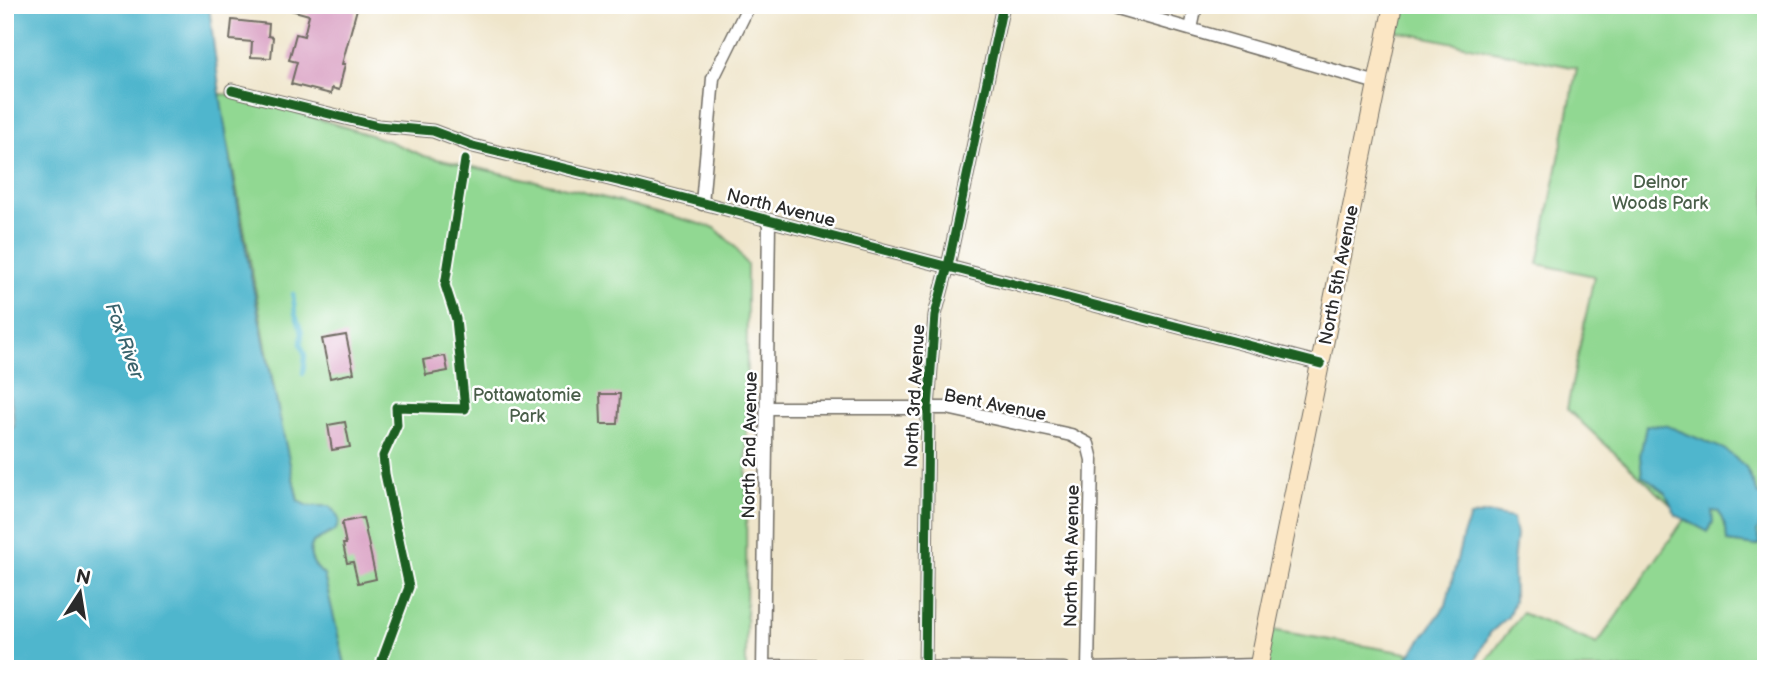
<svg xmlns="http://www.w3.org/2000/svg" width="1771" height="674" viewBox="0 0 1771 674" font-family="'Balsamiq Sans',sans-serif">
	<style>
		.green { fill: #91d892; stroke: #5e825e; stroke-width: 2 }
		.water { fill: #4fb6cd; stroke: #3d707c; stroke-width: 2 }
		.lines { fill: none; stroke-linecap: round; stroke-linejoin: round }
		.stream { stroke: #4fb6cd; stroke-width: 4.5 }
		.building { fill: #d79abf }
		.street-casing { stroke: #706c63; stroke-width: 15 }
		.secondary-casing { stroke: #706c63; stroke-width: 20 }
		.street { stroke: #fff; stroke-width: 12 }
		.secondary { stroke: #fbe6c4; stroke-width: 18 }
		.cycleway-casing { stroke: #fff; stroke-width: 13 }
		.cycleway { stroke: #1b5e20; stroke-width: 9 }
		.labels { text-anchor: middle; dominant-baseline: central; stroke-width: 5; stroke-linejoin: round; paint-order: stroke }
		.park-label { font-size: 18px; fill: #4a5f4a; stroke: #fff }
		.street-label { font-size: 18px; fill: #2b2b2b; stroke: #fff }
		.water-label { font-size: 19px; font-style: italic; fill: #39636c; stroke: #fff }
	</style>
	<rect width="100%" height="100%" fill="#fff"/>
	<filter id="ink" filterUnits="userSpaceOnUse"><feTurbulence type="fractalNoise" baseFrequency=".0143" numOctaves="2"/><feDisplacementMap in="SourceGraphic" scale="14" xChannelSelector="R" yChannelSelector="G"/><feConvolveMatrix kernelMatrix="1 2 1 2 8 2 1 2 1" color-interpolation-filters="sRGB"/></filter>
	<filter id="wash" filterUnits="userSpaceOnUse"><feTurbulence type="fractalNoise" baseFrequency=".00686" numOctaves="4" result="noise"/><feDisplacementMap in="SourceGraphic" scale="28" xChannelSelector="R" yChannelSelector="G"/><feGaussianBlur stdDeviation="1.57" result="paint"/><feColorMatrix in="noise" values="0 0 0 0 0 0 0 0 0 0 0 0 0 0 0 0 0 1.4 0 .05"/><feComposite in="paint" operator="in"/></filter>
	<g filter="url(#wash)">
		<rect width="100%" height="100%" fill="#efe5ca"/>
		<!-- green -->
		<path class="green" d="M1402 5H1766V669H1265L1271 630 1483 666 1522 613 1597 644 1685 518 1567 409 1594 276 1538 264 1577 68 1396 31Z
			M219 94 243 95 386 140 424 156 575 190 715 228 735 247 747 265 746 669H346L324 576C314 567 306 555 313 542L335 530 339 520 298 501 279 416Z"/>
		<!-- water -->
		<path class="water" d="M5 5H209C227 172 262 337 298 501L308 506H329L336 513 339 520 336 530 313 542C306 555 314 567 324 575L346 669H5V433L14 427 12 405 5 381Z
			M1665 425 1724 449 1745 466 1759 495H1766V521L1762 520 1757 532 1761 544 1756 546 1727 542 1726 529 1719 512 1712 511 1713 522 1708 532 1676 515 1665 493 1642 475 1640 456 1646 426Z
			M1487 513 1513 518 1516 535 1513 564 1514 601 1508 617 1490 633 1471 669H1405L1407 659 1446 605 1463 535 1470 517Z"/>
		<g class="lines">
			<!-- stream -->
			<path class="stream" d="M293 294 295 313 302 333 301 344 305 356 303 374"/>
		</g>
		<g id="blocks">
			<!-- building -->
			<path class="building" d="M287 5H358L342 64H345L339 90 332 88 331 94 291 84 297 62 289 60 296 34 304 36 309 15 287 9Z
				M232 20 269 24 268 36 273 37 271 58 251 57 252 42 230 40Z
				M346 335 354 373 330 378 322 339Z
				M445 356 448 371 426 375 423 360Z
				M600 394H620L618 424H601Z
				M345 422 350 447 332 450 328 425Z
				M363 518 376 579 358 583 353 562 347 563 343 544H346L342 525 343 522Z"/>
		</g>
	</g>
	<g filter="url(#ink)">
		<use href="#blocks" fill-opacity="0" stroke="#706c63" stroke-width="2"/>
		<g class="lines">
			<defs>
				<path id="street" d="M1106 5 1377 83
					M1191 29 1196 5
					M232 90 378 126 433 131 473 146 638 186 1321 364
					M702 204 713 78 749 5
					M768 408H947L1071 435 1088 444 1092 460 1088 669
					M764 666 1064 669
					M763 669 769 221
					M925 669 928 409 935 315 948 266 1003 5
					M1093 669 1258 665"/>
				<path id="secondary" d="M1258 669 1393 5"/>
			</defs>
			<!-- street casing -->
			<use href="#street" class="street-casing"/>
			<!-- secondary casing -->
			<use href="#secondary" class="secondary-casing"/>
			<!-- street -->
			<use href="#street" class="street"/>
			<!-- secondary -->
			<use href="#secondary" class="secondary"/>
			<defs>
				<path id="cycleway" d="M232 90 378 126 433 131 473 146 638 186 1321 364
					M383 669 382 660 409 587 385 474 383 456 397 425 396 407 465 409 456 319 445 285 465 160
					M925 669 928 409 935 315 948 266 1003 5"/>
			</defs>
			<!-- cycleway casing -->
			<use href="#cycleway" class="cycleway-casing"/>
			<!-- cycleway -->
			<use href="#cycleway" class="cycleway"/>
		</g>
	</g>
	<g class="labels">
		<!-- park labels -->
		<g class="park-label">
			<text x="1660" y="182">Delnor<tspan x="1660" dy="21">Woods Park</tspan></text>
			<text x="527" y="395">Pottawatomie<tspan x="527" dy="21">Park</tspan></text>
		</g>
		<!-- street labels -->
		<g class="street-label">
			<text transform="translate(781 208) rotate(14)">North Avenue</text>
			<text transform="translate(1339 275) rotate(-79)">North 5th Avenue</text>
			<text transform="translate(915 396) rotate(-87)">North 3rd Avenue</text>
			<text transform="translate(995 405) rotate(11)">Bent Avenue</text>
			<text transform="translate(750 445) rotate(-89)">North 2nd Avenue</text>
			<text transform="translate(1072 556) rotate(-89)">North 4th Avenue</text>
		</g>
		<!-- water labels -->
		<g class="water-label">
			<text transform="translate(124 341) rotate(70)">Fox River</text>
		</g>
	</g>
	<!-- margin -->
	<rect width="1771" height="674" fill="none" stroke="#fff" stroke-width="28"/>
	<!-- north arrow -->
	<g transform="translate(80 593) rotate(12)" stroke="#ffffff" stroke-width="5" paint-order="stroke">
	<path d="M0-5L12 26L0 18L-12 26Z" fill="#2b2b2b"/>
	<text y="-10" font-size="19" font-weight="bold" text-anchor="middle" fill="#2b2b2b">N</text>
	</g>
</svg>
